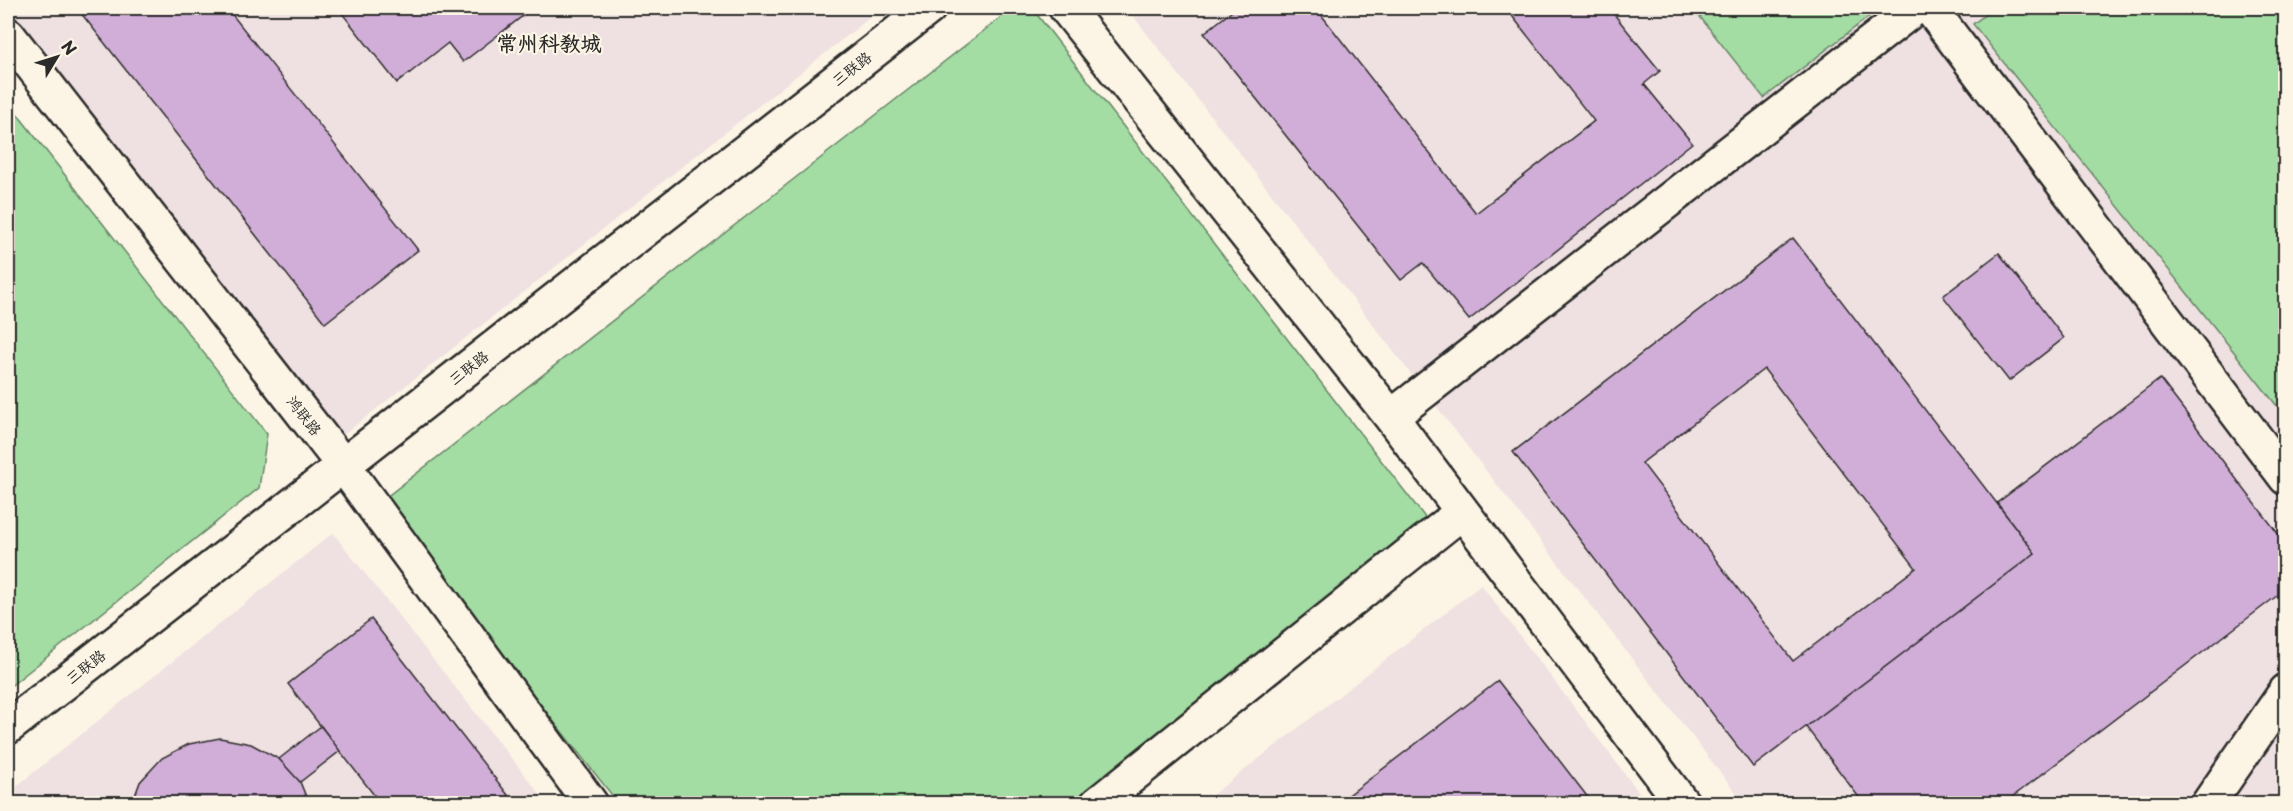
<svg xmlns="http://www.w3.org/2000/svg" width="2293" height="811" viewBox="0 0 2293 811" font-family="'Playpen Sans','LXGW WenKai TC',sans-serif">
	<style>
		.built { fill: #efe0e1 }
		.green { fill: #a3dda3; stroke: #678467; stroke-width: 1.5 }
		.building { fill: #d1aed8; stroke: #2b2b2b; stroke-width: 1.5; fill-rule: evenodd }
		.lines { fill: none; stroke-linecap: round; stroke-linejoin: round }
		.minor-casing { stroke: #2b2b2b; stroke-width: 38 }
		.minor { stroke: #fcf5e5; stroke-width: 33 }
		.labels { text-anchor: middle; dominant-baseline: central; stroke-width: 4.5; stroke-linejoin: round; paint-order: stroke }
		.street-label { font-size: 15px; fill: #2b2b2b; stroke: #fcf5e5 }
		.district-label { font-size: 21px; font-weight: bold; fill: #2b2b2b; stroke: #fcf5e5 }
	</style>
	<rect width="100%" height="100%" fill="#fcf5e5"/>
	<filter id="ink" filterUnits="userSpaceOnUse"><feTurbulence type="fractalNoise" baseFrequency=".0167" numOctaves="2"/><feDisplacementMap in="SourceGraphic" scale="12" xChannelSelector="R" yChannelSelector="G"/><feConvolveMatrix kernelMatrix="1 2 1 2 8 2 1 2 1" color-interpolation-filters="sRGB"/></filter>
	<g filter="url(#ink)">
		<!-- built -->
		<path class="built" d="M8 8H882L332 444 8 24Z
			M1127 8H2285V803H1744Z
			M333 533 547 803 8 804V793Z
			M1481 585 1647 803 1201 804Z"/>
		<!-- green -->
		<path class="green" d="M1013 8H1032L1427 520 1073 803 619 804 380 502Z
			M1693 8H1880L1764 98Z
			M1994 8H2285V416L1973 24Z
			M8 102 267 434 259 488 8 688Z"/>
		<!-- building -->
		<path class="building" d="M77 8H227L418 250 325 323Z
			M338 8H533L463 62 448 43 397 83Z
			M1236 8H1316L1476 213 1594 121 1506 8H1609L1660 71 1644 84 1692 143 1469 320 1423 263 1401 280 1204 33Z
			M1793 238 2035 553 1753 767 1513 452ZM1764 369 1916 568 1793 661 1642 463Z
			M1999 253 2064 338 2009 381 1943 296Z
			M2160 379 2286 544V589L2003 804H1864L1806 727 2035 553 1997 503Z
			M371 619 515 804H381L288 684Z
			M1498 681 1593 804H1337Z
			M321 726 340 751 300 782 279 759Z
			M220 738 251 744 279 759 300 782 309 804H132L140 782 162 758 189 744Z"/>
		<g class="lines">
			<defs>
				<path id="minor" d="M1066 8 1391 417 1683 804
					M1930 8 2286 478
					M8 35 343 465 591 804
					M1391 417 1915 8
					M8 727 929 8
					M1097 804 1462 512
					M2208 804 2286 691"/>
			</defs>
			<!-- minor casing -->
			<use href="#minor" class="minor-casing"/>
			<!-- minor -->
			<use href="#minor" class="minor"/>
		</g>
	</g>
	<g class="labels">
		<!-- street labels -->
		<g class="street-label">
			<text transform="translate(851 68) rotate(-38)">三联路</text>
			<text transform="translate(468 367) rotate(-38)">三联路</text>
			<text transform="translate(305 415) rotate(52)">鸿联路</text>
			<text transform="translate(85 666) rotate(-38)">三联路</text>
		</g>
		<!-- district labels -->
		<g class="district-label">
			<text x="549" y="42">常州科教城</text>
		</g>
	</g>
	<!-- margin -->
	<rect width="2293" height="811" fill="none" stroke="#fcf5e5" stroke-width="30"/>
	<rect x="15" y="15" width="2263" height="781" fill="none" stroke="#2b2b2b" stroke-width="2" filter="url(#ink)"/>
	<!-- north arrow -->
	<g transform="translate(57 57) rotate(52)" stroke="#fcf5e5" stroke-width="4.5" paint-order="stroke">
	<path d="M0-4.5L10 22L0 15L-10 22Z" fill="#2b2b2b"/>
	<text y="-9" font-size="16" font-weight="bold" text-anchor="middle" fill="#2b2b2b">N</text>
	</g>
</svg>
